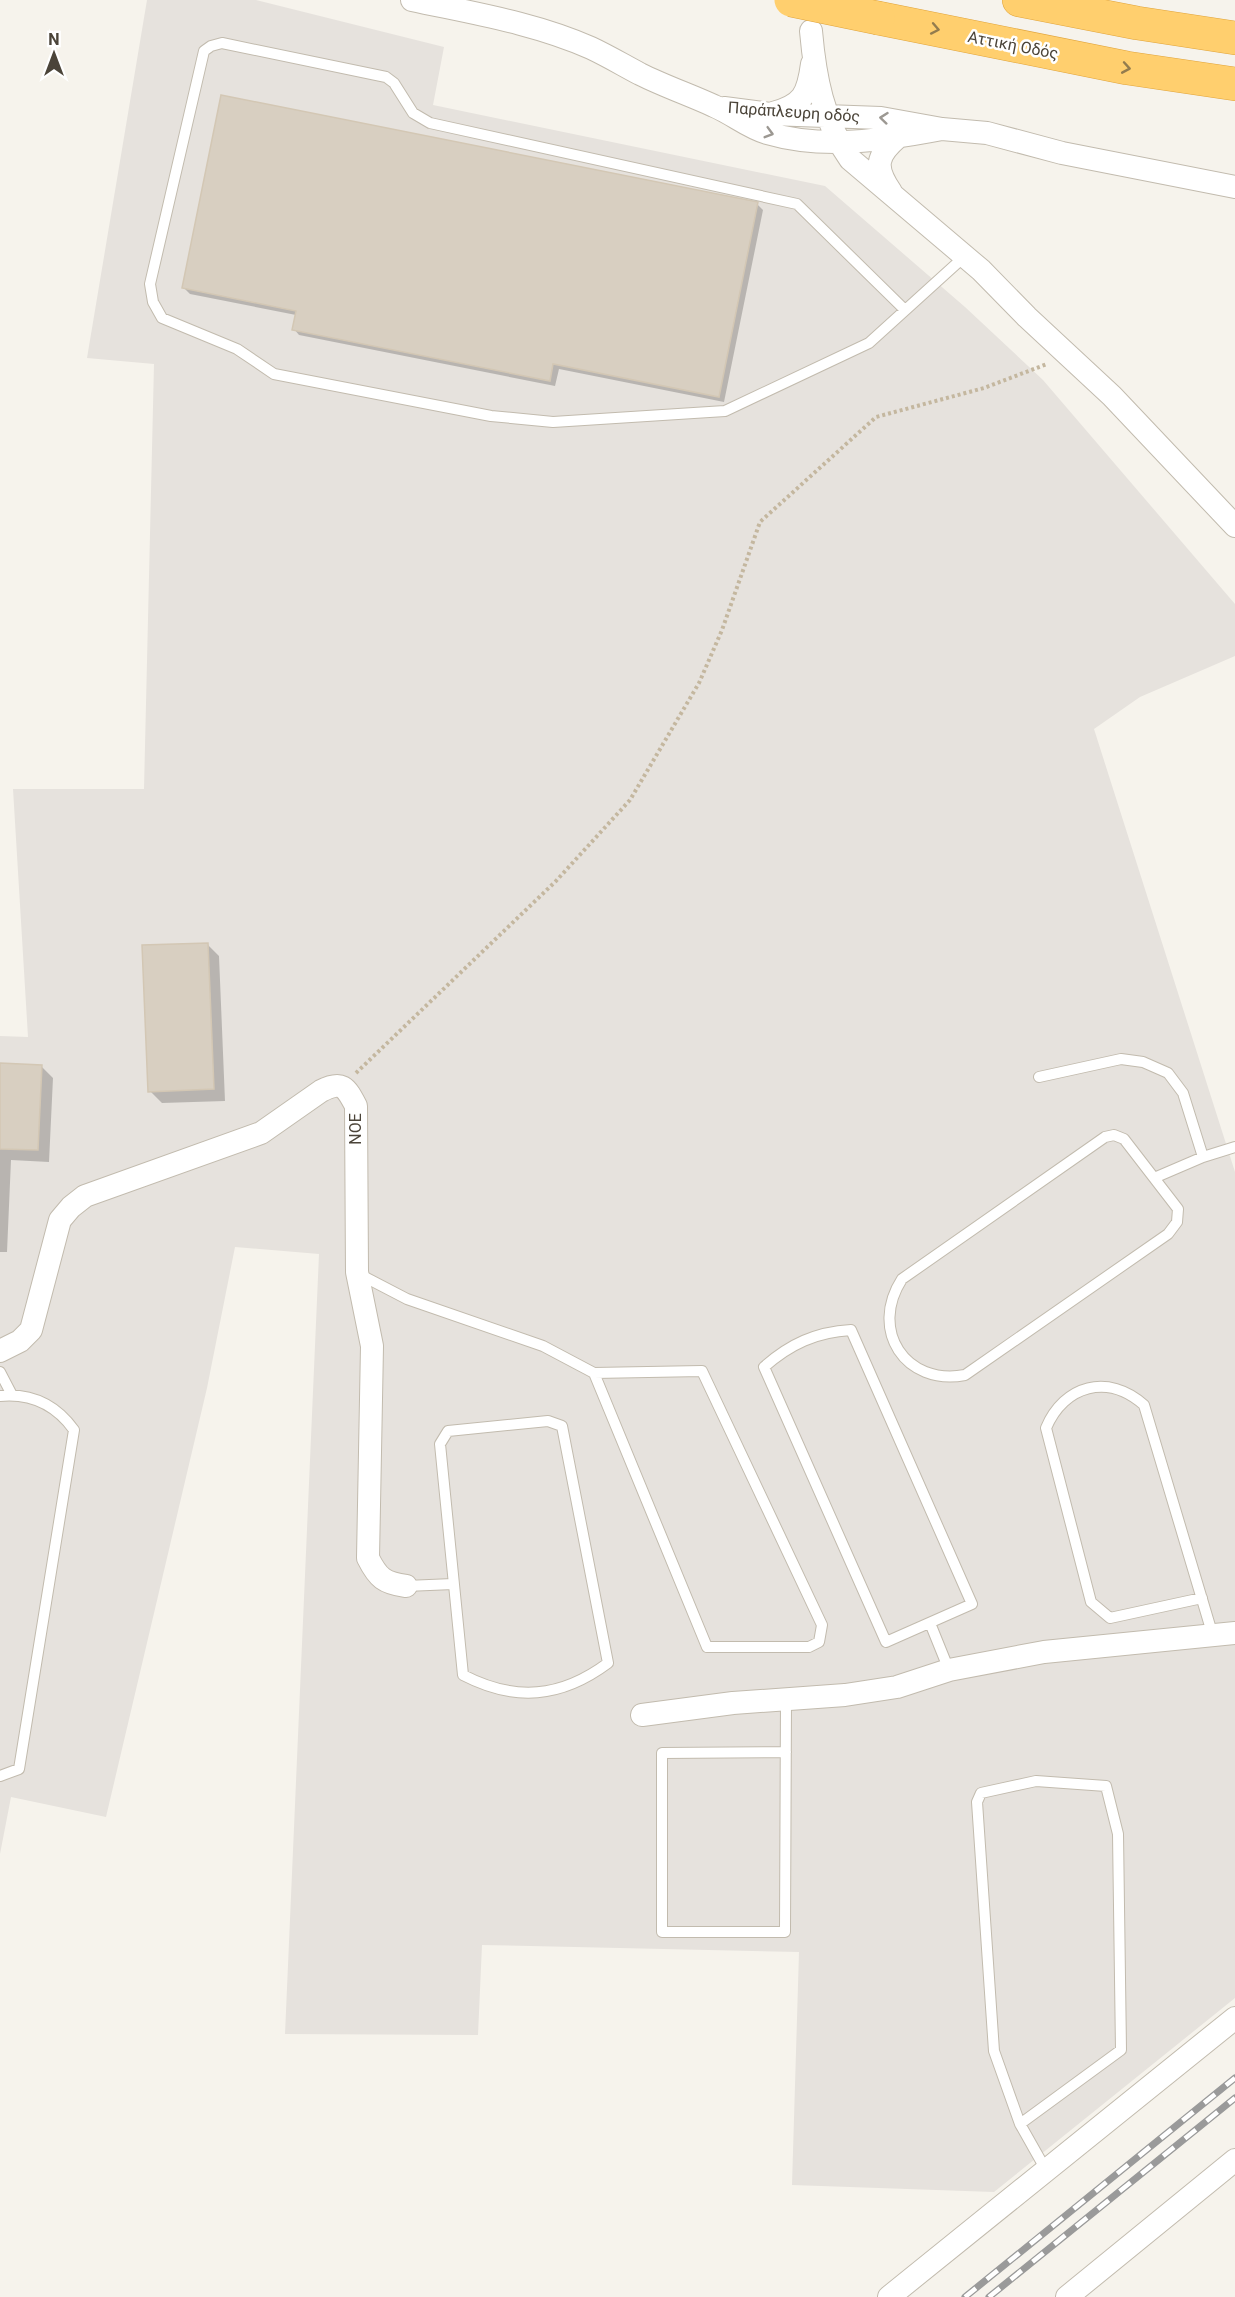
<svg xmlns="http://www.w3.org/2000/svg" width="1235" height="2297" viewBox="0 0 1235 2297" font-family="Roboto,sans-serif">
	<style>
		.industrial { fill: #e6e2dd }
		.shadow { fill: #0003 }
		.building { fill: #d8cfc1; stroke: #d3c7b4; stroke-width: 1.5 }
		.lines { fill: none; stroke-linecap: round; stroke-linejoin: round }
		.lane-casing { stroke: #c2bbae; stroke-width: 12 }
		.street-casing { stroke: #c2bbae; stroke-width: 24 }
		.highway-casing { stroke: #e0a43c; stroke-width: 34 }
		.path { stroke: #c4b79f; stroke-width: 4; stroke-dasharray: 3 3; stroke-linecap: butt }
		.lane { stroke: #fff; stroke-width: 10 }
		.street { stroke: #fff; stroke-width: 22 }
		.highway { stroke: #ffcf6e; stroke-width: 33 }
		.rail-casing { stroke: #9a9a9a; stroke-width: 7 }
		.rail { stroke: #fff; stroke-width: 4.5; stroke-dasharray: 14; stroke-linecap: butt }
		.highway-bridge-casing { stroke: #e0a43c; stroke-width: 34; stroke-linecap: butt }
		.highway-bridge { stroke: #ffcf6e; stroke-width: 33 }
		.oneway { stroke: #937c4e }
		.oneway2 { stroke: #9c9892 }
		.labels { text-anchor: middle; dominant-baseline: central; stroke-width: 5; stroke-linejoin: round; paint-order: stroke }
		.street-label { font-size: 16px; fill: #4b4439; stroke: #fff }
	</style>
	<rect width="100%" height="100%" fill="#f6f3ec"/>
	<!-- industrial -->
	<path class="industrial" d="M147 0H256L444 47 433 105 825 186 965 307 1043 380 1235 604V656L1140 697 1094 729 1235 1172V1998L994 2192 792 2185 799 1952 482 1945 478 2035 285 2034 319 1254 235 1247 207 1388 106 1817 11 1797 0 1854V1036L28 1037 13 789H144L154 364 87 358Z"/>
	<!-- shadow -->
	<path class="shadow" d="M757 204 763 210 724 402 559 369 555 386 299 335 294 329 296 315 190 294 184 288Z
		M207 944 219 956 225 1101 162 1103 150 1091Z
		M0 1064 41 1066 53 1078 49 1162 11 1160 7 1252H0Z"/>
	<!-- building -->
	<path class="building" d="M221 95 758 202 719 397 553 364 550 381 292 330 296 311 182 288Z
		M208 943 214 1089 148 1092 142 945Z
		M0 1063 42 1065 38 1150 0 1149Z"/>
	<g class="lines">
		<defs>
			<path id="lane" d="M905 310 797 204 430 123 413 113 394 83 386 77 222 43 211 46 204 51 150 284 153 302 162 318 237 349 274 374 491 416 553 422 725 411 869 343 965 256
				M1039 1077 1121 1059 1143 1062 1168 1073 1183 1093 1203 1157
				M1114 1135 1124 1139 1178 1209 1177 1222 1168 1234 965 1375C905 1386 869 1330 902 1279L1105 1137Z
				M1154 1178 1203 1157 1235 1147
				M357 1273 407 1299 543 1346 594 1373 707 1647H809L819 1642 822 1625 702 1371 594 1373
				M851 1330 972 1604 886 1642 764 1367C790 1344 816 1332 851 1330Z
				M0 1372 12 1395
				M0 1396C32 1393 56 1405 74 1430L19 1769 0 1776
				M548 1421 562 1426 608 1663C561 1698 515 1702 463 1675L440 1444 448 1431Z
				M406 1586 453 1584
				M1202 1598 1110 1618 1091 1602 1046 1428C1064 1385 1108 1373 1144 1405L1213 1636
				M930 1623 949 1670
				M786 1752 662 1753V1932H785L786 1700
				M1020 2124 1121 2050 1118 1834 1106 1786 1036 1781 981 1793 977 1802 994 2051 1020 2124 1046 2170"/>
			<path id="street" d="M412 0C472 13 535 23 591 48 608 56 623 65 640 74 664 86 690 95 714 106 733 114 747 127 767 133 825 150 884 140 942 129
				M811 31C815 77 823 121 850 159L981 270 1027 317 1112 396 1235 526
				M724 108 770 114 881 118 942 129 987 133 1062 153 1235 187
				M773 113C803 105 808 94 812 64
				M891 192C874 167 876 156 898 137
				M0 1351 20 1341 31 1330 60 1220 71 1207 85 1196 261 1133 321 1091C342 1080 346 1087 356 1106L357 1272 372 1346 368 1558C378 1578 384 1583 406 1586
				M642 1715 733 1703 845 1695 897 1687 949 1670 1044 1652 1235 1633
				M889 2297 1235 2018
				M1067 2297 1235 2160"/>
			<path id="highway" d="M1019 0 1137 23 1235 38
				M878 18 1127 68 1235 84"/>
		</defs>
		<!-- lane casing -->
		<use href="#lane" class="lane-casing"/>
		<!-- street casing -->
		<use href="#street" class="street-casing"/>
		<!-- highway casing -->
		<use href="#highway" class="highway-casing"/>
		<!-- path -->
		<path class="path" d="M356 1073 556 881 630 800 699 683 722 630 760 522 876 417 984 388 1047 364"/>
		<!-- lane -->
		<use href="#lane" class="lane"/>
		<!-- street -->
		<use href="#street" class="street"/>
		<!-- highway -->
		<use href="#highway" class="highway"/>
		<defs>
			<path id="rail" d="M965 2297 1235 2078
				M989 2297 1235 2098"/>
		</defs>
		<!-- rail casing -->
		<use href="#rail" class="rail-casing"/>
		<!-- rail -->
		<use href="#rail" class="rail"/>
		<defs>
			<path id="highway-bridge" d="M791 0 878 18"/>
		</defs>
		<!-- highway-bridge casing -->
		<use href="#highway-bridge" class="highway-bridge-casing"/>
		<!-- highway-bridge -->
		<use href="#highway-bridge" class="highway-bridge"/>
	</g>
	<!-- one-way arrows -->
	<defs><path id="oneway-chevron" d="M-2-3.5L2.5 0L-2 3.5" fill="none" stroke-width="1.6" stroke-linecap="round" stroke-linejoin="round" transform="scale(1.5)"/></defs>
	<g class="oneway">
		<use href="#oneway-chevron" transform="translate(935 29) rotate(11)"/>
		<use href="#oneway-chevron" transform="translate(1126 68) rotate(10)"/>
	</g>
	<g class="oneway2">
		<use href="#oneway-chevron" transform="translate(884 118) rotate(-174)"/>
		<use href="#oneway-chevron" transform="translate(769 133) rotate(16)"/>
	</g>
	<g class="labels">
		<!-- street labels -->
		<g class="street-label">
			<text transform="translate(1013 45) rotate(11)">Αττική Οδός</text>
			<text transform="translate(794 112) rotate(4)">Παράπλευρη οδός</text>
			<text transform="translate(355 1129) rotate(-90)">NOE</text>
		</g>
	</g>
	<!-- north arrow -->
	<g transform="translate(54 54)" stroke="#ffffff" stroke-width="4.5" paint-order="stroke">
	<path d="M0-4.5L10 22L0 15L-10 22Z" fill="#4b4439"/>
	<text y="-9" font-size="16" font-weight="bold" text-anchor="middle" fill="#4b4439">N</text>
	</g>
</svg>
